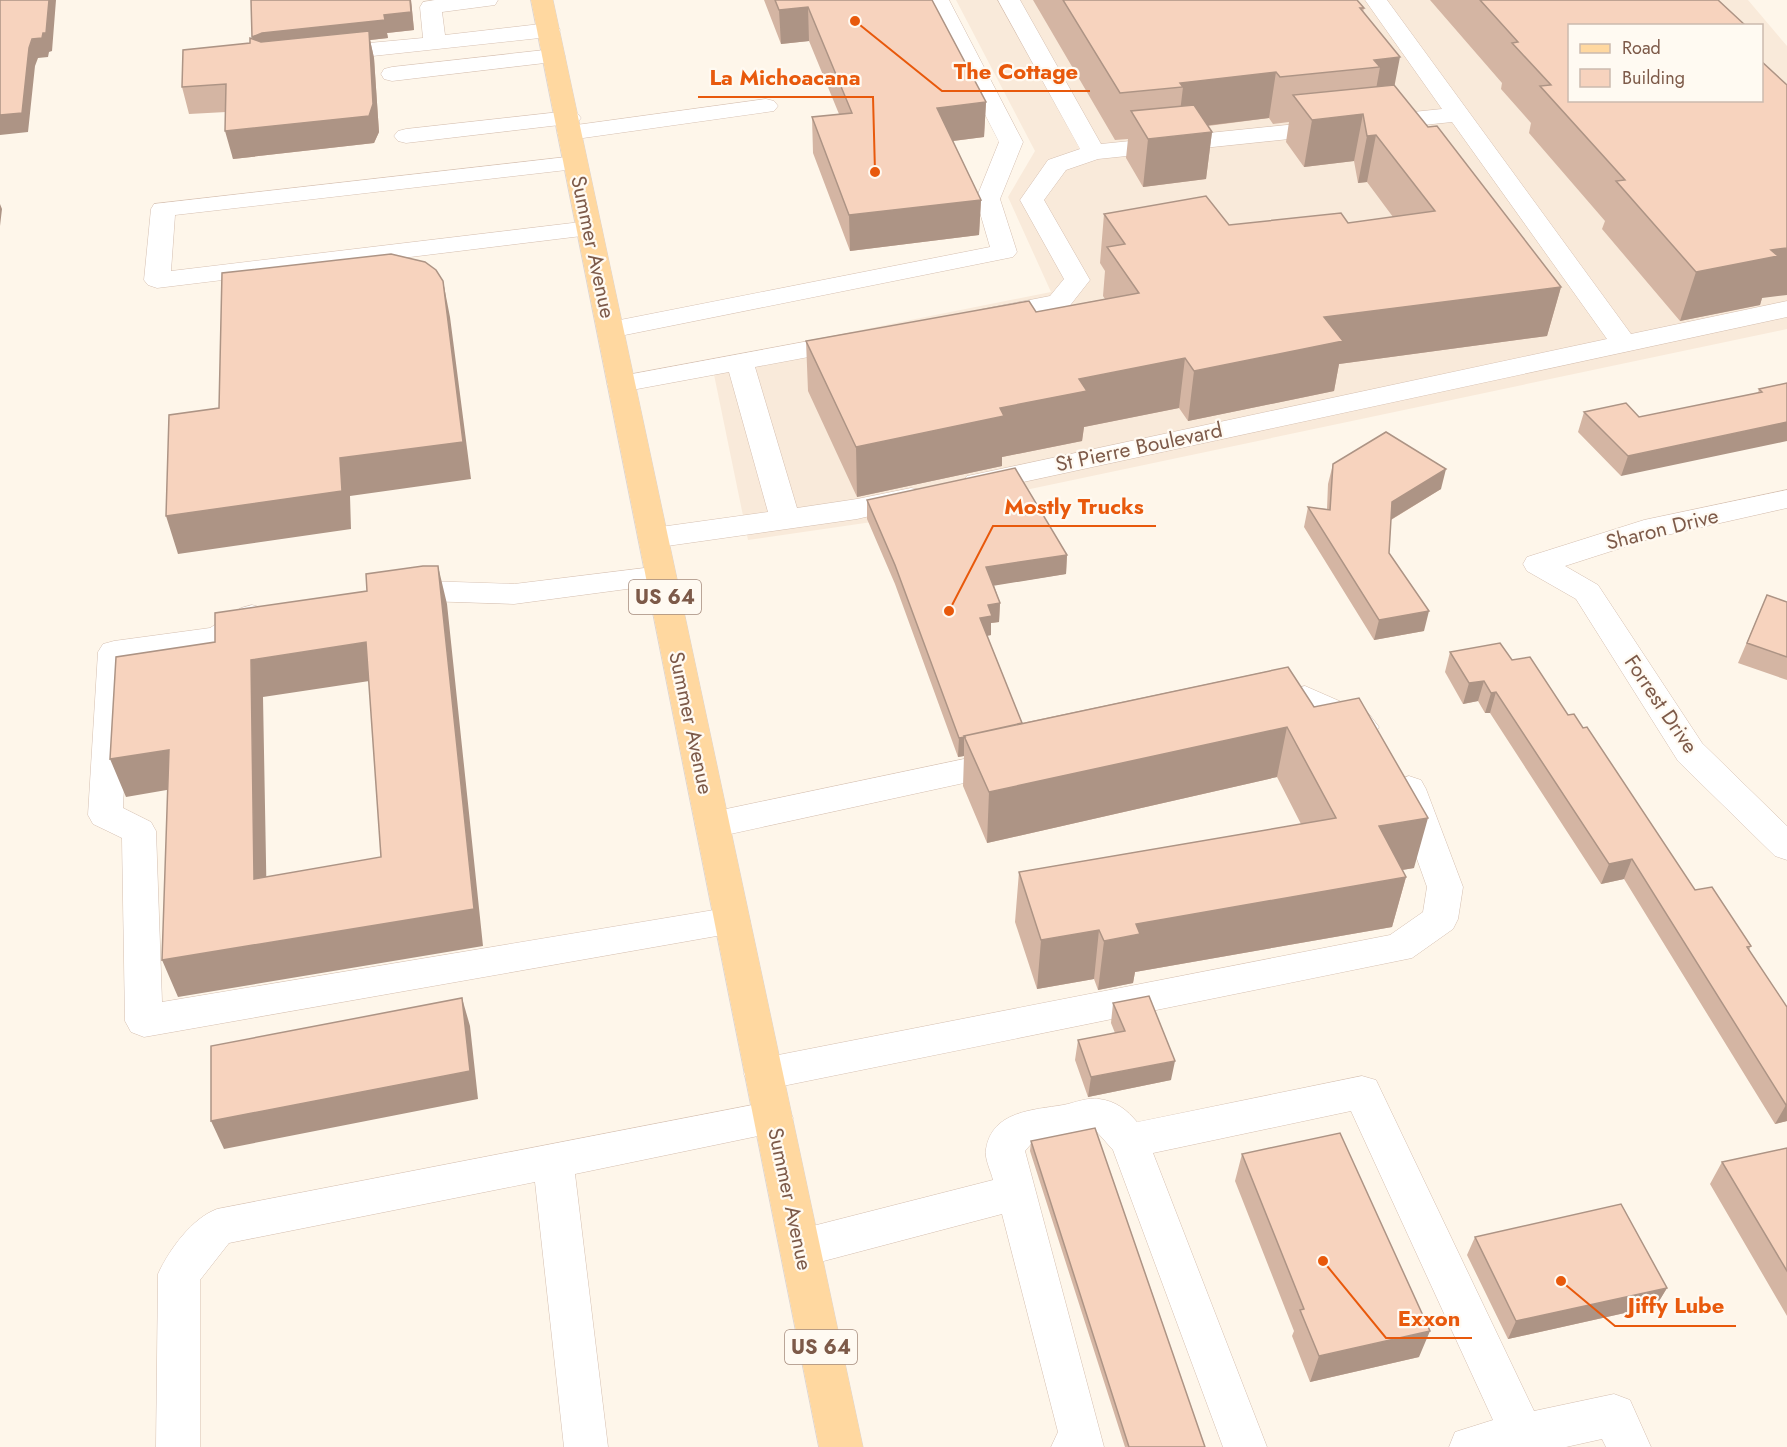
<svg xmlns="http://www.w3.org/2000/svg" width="1787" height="1447" viewBox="0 0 1787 1447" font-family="Jost,sans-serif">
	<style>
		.residential { fill: #f9eada; fill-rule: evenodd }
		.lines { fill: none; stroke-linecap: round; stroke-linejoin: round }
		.minor-casing { stroke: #d5bfb0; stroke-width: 1 }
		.major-casing { stroke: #ddd4d0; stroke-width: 1 }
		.minor { fill: #fff; fill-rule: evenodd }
		.major { fill: #ffd8a0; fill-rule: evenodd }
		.wall { fill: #d4b5a3 }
		.shaded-wall { fill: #ad9485 }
		.building { fill: #f7d3be; stroke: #ad9485; stroke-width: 1.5; fill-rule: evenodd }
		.labels { text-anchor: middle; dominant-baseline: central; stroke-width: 4.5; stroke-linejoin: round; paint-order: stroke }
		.shield { fill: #fffaf2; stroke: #a48a7c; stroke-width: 1.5 }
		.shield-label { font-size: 20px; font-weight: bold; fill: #7d5a49 }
		.street-label { font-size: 21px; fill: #7d5a49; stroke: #fffaf2 }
		.leader { fill: none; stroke: #e8590c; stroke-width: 2 }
		.callout-dot { fill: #e8590c; stroke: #fffaf2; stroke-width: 2 }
		.callout-label { font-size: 22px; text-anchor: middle; font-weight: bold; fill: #e8590c; stroke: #fffaf2; stroke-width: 4.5; stroke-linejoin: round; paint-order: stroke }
	</style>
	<rect width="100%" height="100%" fill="#fef6ea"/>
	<!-- residential -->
	<path class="residential" d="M956 0H1748L1787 46V329L879 521 748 540 711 360 1051 292 1008 197 1035 151ZM1570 26H1762V100H1570Z"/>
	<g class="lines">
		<defs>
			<path id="minor" d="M435 0H498L495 5 442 12 445 35 549 23 557 25 560 30 557 35 549 37 326 61 318 59 315 54 318 49 326 47 423 38 420 7 423 2Z
				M927 0H949L1023 142 1000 199 1017 252 1013 257 610 338 601 336 597 330 601 324 610 322 990 247 976 199 999 142Z
				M998 0H1020L1101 144 1442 109 1365 0H1387L1631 334 1787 301V317L977 492 967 490 962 483 967 476 977 474 1607 339 1452 122 1098 159 1066 170 1044 200 1090 280 1068 308 988 324 979 322 975 316 979 310 1050 296 1064 279 1020 200 1048 160 1080 149Z
				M554 49 562 51 565 56 562 61 392 81 384 79 381 74 384 69 392 67Z
				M766 99 774 101 778 106 774 111 569 140 561 138 557 133 561 128 569 126Z
				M569 111 577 113 581 118 577 123 406 143 398 141 394 136 398 131 406 129Z
				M575 156 584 158 587 163 584 168 175 215 171 271 589 221 598 224 602 229 598 234 157 288 148 285 144 280 151 209 154 204Z
				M852 333 862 335 865 341 862 347 755 367 797 508 857 499 911 488 921 490 926 497 921 504 857 519 653 548 642 545 638 538 642 531 653 528 768 512 729 372 621 392 611 390 607 384 611 378Z
				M1787 490V508L1649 539 1565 566 1598 585 1702 743 1787 826V860L1775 856 1678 761 1576 599 1527 571 1523 564 1527 557 1644 520Z
				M661 566 672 569 676 576 672 583 514 604 425 601 401 604 390 601 386 594 390 587 425 581 514 584Z
				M252 605 263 608 268 616C244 656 171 655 130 661L123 808 151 822 156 831 162 1002 732 907 745 911 750 921 745 931 144 1037 131 1032 125 1021 122 838 93 824 88 815 98 652 103 644 114 641 210 628 241 608Z
				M1305 686 1369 714 1379 727 1374 735C1362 739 1354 739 1345 730L1302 710 1266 719 1254 715 1250 707 1254 699Z
				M1007 750 1019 753 1024 762 1019 771 712 838 700 834 695 825 700 816 712 812Z
				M1409 776 1421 780 1426 789 1463 887 1458 919 1453 929 1412 958 763 1090 749 1085 744 1074 749 1063 763 1058 1390 935 1423 912 1427 887 1392 789 1397 780Z
				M1362 1076 1376 1080 1534 1411 1614 1394 1630 1400 1651 1447H1606L1602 1439 1566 1447H1449L1455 1432 1493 1420 1351 1111 1153 1153 1267 1447H1223L1113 1150 1097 1132 1031 1144 1025 1151 1104 1447H1051L1058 1432 1002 1214 801 1267 786 1261 780 1248 786 1235 801 1229 993 1180C991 1171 984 1158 986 1149 992 1111 1033 1110 1063 1105 1074 1103 1088 1097 1099 1099 1116 1101 1127 1110 1137 1122Z
				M773 1101 787 1106 793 1118 787 1130 575 1174 608 1447H564L535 1182 229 1243 200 1280V1447H156L158 1274C169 1250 192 1218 217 1209Z"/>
			<path id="major" d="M531 0H553L863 1447H819Z"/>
		</defs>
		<!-- minor casing -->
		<use href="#minor" class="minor-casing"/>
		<!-- major casing -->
		<use href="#major" class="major-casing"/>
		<!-- minor -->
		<use href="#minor" class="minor"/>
		<!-- major -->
		<use href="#major" class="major"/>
	</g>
	<!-- wall -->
	<path class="wall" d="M251 0H411L414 30 387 33 388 38 370 40 374 58 379 132 374 143 233 159 226 112 189 114 182 87 250 43 253 39Z
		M764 0H932L986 102 984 137 953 141 981 200 979 235 850 251 813 153 812 117 839 114 809 41 781 44Z
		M1033 0H1357L1364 8 1363 12 1394 85 1428 127 1561 287 1547 336 1339 364 1334 391 1188 421 1179 408 1084 427 1082 441 1002 457V466L857 497 808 391 806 341 1036 312 1105 299 1103 296 1105 271 1100 263 1104 214 1229 225 1348 223 1393 217 1367 182 1358 183 1354 161 1304 167 1286 142 1289 122 1273 124 1269 118 1208 126 1212 132 1206 179 1143 187 1126 158 1128 139 1115 140Z
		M1430 0H1718L1569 26 1762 298 1760 305 1680 321 1602 229 1605 221 1529 133 1531 123 1501 89 1502 83Z
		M1787 383 1621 476 1578 432 1584 412 1639 417 1758 393 1759 389Z
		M1333 464 1441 489 1391 520 1389 553 1424 631 1374 640 1304 527 1308 507 1327 509 1328 484Z
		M867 500 1067 555 1066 574 994 585 1000 603 999 622 991 623V635L987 636 1022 723 1288 667 1414 868 1402 870 1406 877 1392 927 1135 972 1133 983 1098 990 1094 979 1037 989 1015 922 1019 872 1301 824 1277 777 987 843 963 786 964 756 958 757 895 584 867 519Z
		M1767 595 1787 602V680L1738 663Z
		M1450 652 1512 660 1568 715 1695 890 1751 946 1749 950 1787 1007V1121L1775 1124 1624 879 1601 884 1490 713H1485L1478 701 1463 704 1445 672Z
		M1113 1003 1171 1080 1088 1097 1075 1060 1078 1040 1115 1033 1111 1023Z
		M1031 1141 1205 1447H1125L1030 1151Z
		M1787 1148V1316L1710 1184 1722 1162Z
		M1242 1154 1419 1357 1310 1382 1292 1336 1294 1331 1235 1181Z
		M1475 1237 1667 1288 1656 1306 1508 1339 1467 1255Z"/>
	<!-- shaded-wall -->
	<path class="shaded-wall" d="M49 0H56L52 51 49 52 48 57 38 58 35 66 28 132 0 135V115Z
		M410 0H411L414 30 387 33 388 38 370 40 374 58 379 132 374 143 233 159 225 131 256 55 252 37 262 33 384 15Z
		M808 7 809 41 781 44 779 10Z
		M1400 57 1391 104 1373 106 1380 67 1374 60Z
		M1276 72 1269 118 1178 129 1183 87 1180 83Z
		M986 102 984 137 937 143V108Z
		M1363 114 1354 161 1304 167 1312 120Z
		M1212 132 1206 179 1143 187 1148 139Z
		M1376 135 1367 182 1358 183 1367 136Z
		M981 200 979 235 850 251 849 215Z
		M0 204 2 209 0 226Z
		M1787 248V295L1762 298 1760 305 1680 321 1696 272 1771 250Z
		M443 281 450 317 471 479 350 496 351 529 178 554 166 516 340 458Z
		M1561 287 1547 336 1339 364 1334 391 1188 421 1194 371 1324 317Z
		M1185 358 1179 408 1084 427 1082 441 1002 457V466L857 497 856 447 1000 408 1079 379Z
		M1787 422V441L1621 476 1628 456Z
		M1446 469 1441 489 1387 522 1392 502Z
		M1067 555 1066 574 986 587V567Z
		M438 566 447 604 483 946 178 997 162 960 474 909Z
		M1000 603 999 622 991 623V635L979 637 980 618 988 605Z
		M1429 611 1424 631 1374 640 1379 620Z
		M366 642 376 680 263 697 267 916 254 879 251 660Z
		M1484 681 1478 701 1463 704 1469 683Z
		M1496 692 1490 713H1485L1491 693Z
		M1287 727 1277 777 987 843 989 792Z
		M964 737V756L958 757 959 738Z
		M169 750 184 787 126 797 110 759Z
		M1428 818 1414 868 1366 876 1379 826Z
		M1632 859 1624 879 1601 884 1609 864Z
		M1406 877 1392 927 1135 972 1133 983 1098 990 1104 941 1136 924Z
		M1099 930 1094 979 1037 989 1041 940Z
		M462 998 470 1026 478 1099 224 1149 211 1121Z
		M1175 1061 1171 1080 1088 1097 1091 1077Z
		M1787 1104V1121L1775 1124 1786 1105Z
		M1667 1288 1656 1306 1508 1339 1516 1321Z
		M1430 1331 1419 1357 1310 1382 1319 1356Z"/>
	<!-- building -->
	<path class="building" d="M0 0H49L46 33H43L42 38 32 39 29 48 22 113 0 115Z
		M251 0H410L411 12 384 15 385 20 262 33 252 37Z
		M775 0H932L986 102 937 108 981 200 849 215 812 117 852 113 808 7 779 10Z
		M1063 0H1357L1364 8H1360L1400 57 1374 60 1380 67 1280 77 1276 72 1180 83 1183 87 1120 93Z
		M1480 0H1718L1746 26H1569V100H1761V61L1787 85V248L1771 250 1778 256 1696 272 1616 181 1625 180 1540 86 1551 85 1512 43 1518 42Z
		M369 31 373 104 369 116 225 131 226 84 182 87 183 50 250 43V38L261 42Z
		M1394 85 1428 127 1437 126 1561 287 1324 317 1343 341 1194 371 1185 358 1079 379 1087 391 1000 408 1004 416 856 447 806 341 1029 301 1036 312 1139 293 1107 247 1125 244 1104 214 1206 196 1229 225 1341 213 1348 223 1435 211 1376 135 1367 136 1363 114 1312 120 1293 95Z
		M1194 105 1212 132 1148 139 1131 111Z
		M391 254 425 262 436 270 443 281 463 442 340 458 342 491 166 516 169 415 219 408 222 273Z
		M1787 383V422L1628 456 1584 412 1626 403 1639 417 1762 392 1759 389Z
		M1386 432 1446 469 1392 502 1389 553 1429 611 1379 620 1308 507 1330 510 1333 464Z
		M1015 468 1067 555 986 567 1000 603 988 605 992 616 980 618 1022 723 964 736 965 737 959 738 895 565 867 500Z
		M423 566H438L474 909 162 960 169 750 110 759 116 657 215 642V613L367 591 366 574ZM366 642 381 857 254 879 251 660Z
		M1767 595 1787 602V657L1747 643Z
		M1500 643 1512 660 1530 657 1568 715 1574 714 1583 728 1587 727 1695 890 1712 887 1751 946 1747 947 1787 1007V1104L1786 1105 1632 859 1609 864 1496 692 1491 693 1484 681 1469 683 1450 652Z
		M1288 667 1314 707 1359 698 1428 818 1379 826 1406 877 1136 924 1140 934 1104 941 1099 930 1041 940 1019 872 1336 818 1287 727 989 792 964 736Z
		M1149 996 1175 1061 1091 1077 1078 1040 1125 1031 1113 1003Z
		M462 998 470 1071 211 1121V1046Z
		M1095 1128 1205 1447H1129L1031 1141Z
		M1340 1133 1430 1331 1319 1356 1300 1310 1304 1309 1242 1154Z
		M1787 1148V1271L1722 1162Z
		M1621 1204 1667 1288 1516 1321 1475 1237Z"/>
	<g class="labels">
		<!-- shield labels -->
		<g class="shield">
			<rect x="629" y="580" width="72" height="34" rx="4.5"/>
			<rect x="785" y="1330" width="72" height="34" rx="4.5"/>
		</g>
		<g class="shield-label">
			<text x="665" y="597">US 64</text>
			<text x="821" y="1347">US 64</text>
		</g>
		<!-- street labels -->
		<g class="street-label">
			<text transform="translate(593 247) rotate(78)">Summer Avenue</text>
			<text transform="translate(1139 447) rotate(-12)">St Pierre Boulevard</text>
			<text transform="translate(1662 529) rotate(-14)">Sharon Drive</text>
			<text transform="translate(1661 704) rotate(56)">Forrest Drive</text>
			<text transform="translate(691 723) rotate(78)">Summer Avenue</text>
			<text transform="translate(790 1199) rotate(78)">Summer Avenue</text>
		</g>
	</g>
	<!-- callouts -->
	<path class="leader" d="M855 21L942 91H1090M875 172L873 97H698M949 611L993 526H1156M1561 1281L1615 1326H1736M1323 1261L1386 1338H1472"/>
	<g class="callout-dot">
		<circle cx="855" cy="21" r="6"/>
		<circle cx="875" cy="172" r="6"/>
		<circle cx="949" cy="611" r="6"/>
		<circle cx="1561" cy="1281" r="6"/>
		<circle cx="1323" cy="1261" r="6"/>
	</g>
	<g class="callout-label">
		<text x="1016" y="79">The Cottage</text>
		<text x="785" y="85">La Michoacana</text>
		<text x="1074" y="514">Mostly Trucks</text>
		<text x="1676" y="1313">Jiffy Lube</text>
		<text x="1429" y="1326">Exxon</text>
	</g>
	<!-- legend -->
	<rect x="1568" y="24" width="195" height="78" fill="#fffaf2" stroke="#cbbaae" stroke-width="1.5"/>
	<rect x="1580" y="44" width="30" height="9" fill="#ffd8a0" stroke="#cbbaae" stroke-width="1.5"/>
	<text x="1622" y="54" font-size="18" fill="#7d5a49">Road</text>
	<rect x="1580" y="69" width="30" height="18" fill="#f7d3be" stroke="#cbbaae" stroke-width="1.5"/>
	<text x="1622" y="84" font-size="18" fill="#7d5a49">Building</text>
</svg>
